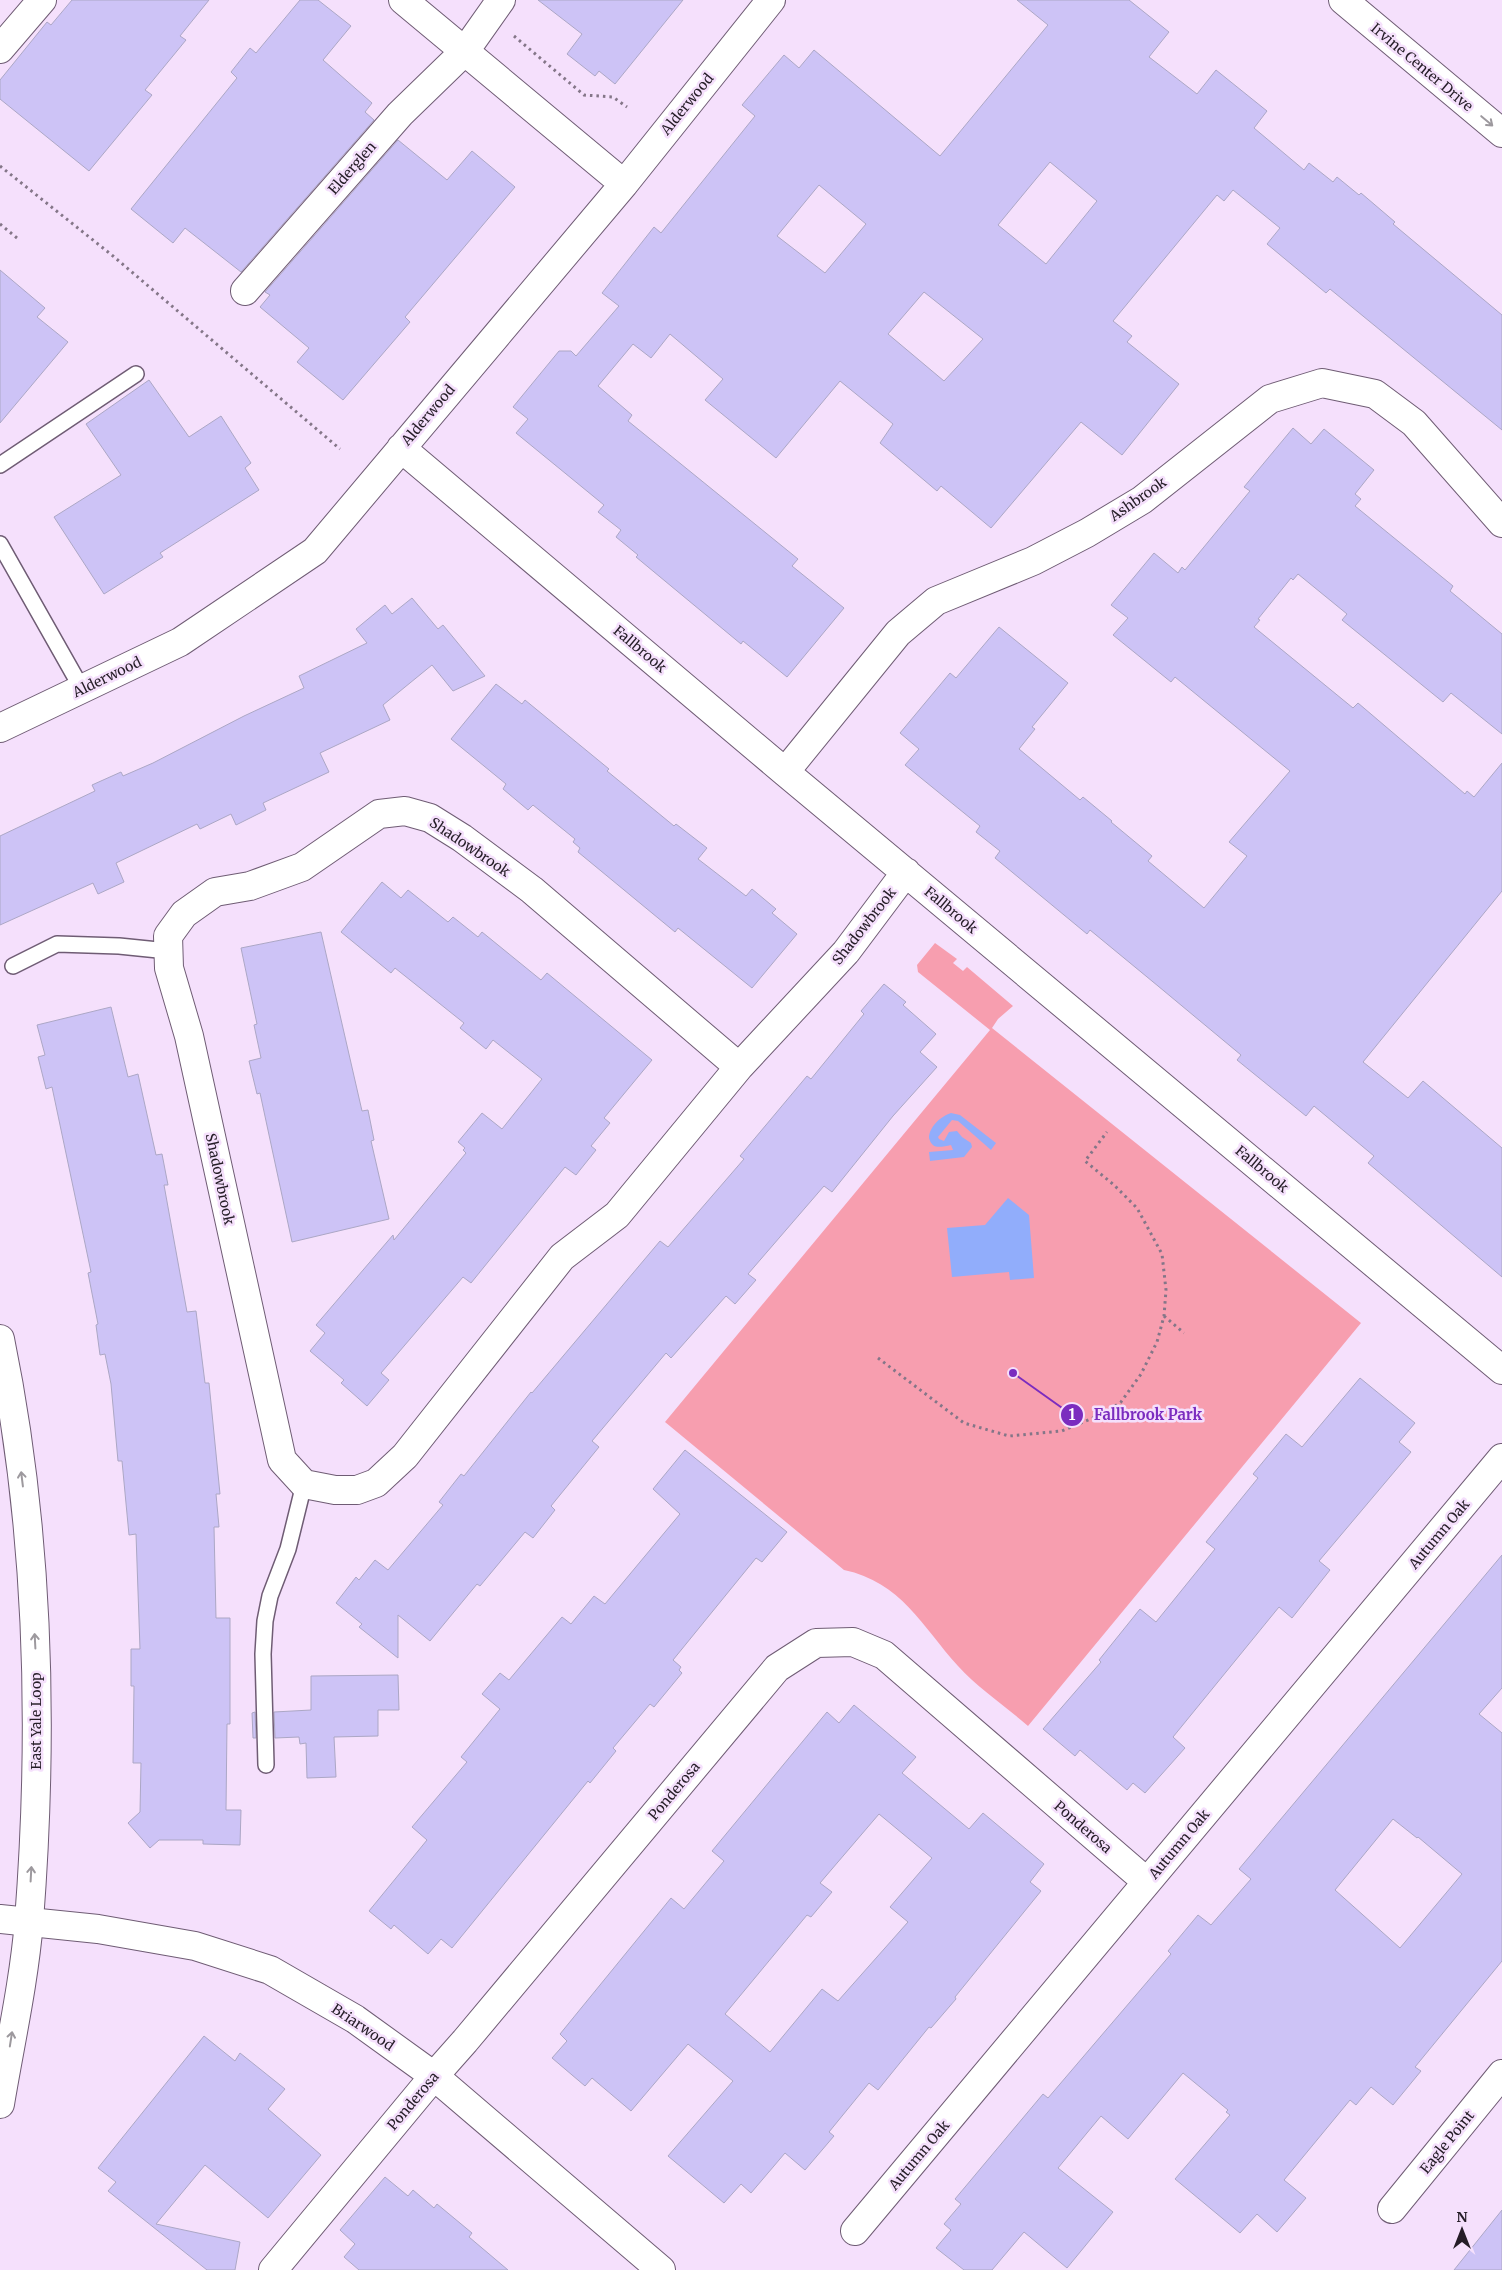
<svg xmlns="http://www.w3.org/2000/svg" width="1502" height="2270" viewBox="0 0 1502 2270" font-family="Merriweather,serif">
	<style>
		.green { fill: #f79eaf }
		.water { fill: #91adfb }
		.building { fill: #cdc3f6; stroke: #aca7c5; fill-rule: evenodd }
		.lines { fill: none; stroke-linecap: round; stroke-linejoin: round }
		.lane-casing { stroke: #6f5c74; stroke-width: 18 }
		.street-casing { stroke: #6f5c74; stroke-width: 30 }
		.secondary-casing { stroke: #6f5c74; stroke-width: 30 }
		.primary-casing { stroke: #6f5c74; stroke-width: 30 }
		.path { stroke: #847688; stroke-width: 3; stroke-dasharray: 2.5 4; stroke-linecap: butt }
		.lane { stroke: #fff; stroke-width: 15 }
		.street { stroke: #fff; stroke-width: 28 }
		.secondary { stroke: #fff; stroke-width: 28 }
		.primary { stroke: #fff; stroke-width: 28 }
		.oneway { stroke: #9d999e }
		.labels { text-anchor: middle; dominant-baseline: central; stroke-width: 5; stroke-linejoin: round; paint-order: stroke }
		.street-label { font-size: 14px; fill: #251d27; stroke: #f5e0fc }
		.leader { fill: none; stroke: #7b2cbf; stroke-width: 2 }
		.callout-dot { fill: #7b2cbf; stroke: #f5e0fc; stroke-width: 2 }
		.mark-label { font-size: 15px; text-anchor: middle; font-weight: bold; fill: #fff }
		.callout-label { font-size: 15px; text-anchor: middle; font-weight: bold; fill: #7b2cbf; stroke: #f5e0fc; stroke-width: 5; stroke-linejoin: round; paint-order: stroke }
	</style>
	<rect width="100%" height="100%" fill="#f5e0fc"/>
	<!-- green -->
	<path class="green" d="M935 943 957 959 953 963 963 971 967 967 1013 1006 998 1019 992 1028 1361 1323 1028 1726C1005 1706 978 1688 958 1666 922 1626 901 1582 844 1570L665 1422 990 1030 918 972 917 965Z"/>
	<!-- water -->
	<path class="water" d="M951 1113 960 1115 996 1143 991 1150 958 1121 952 1120 938 1137 939 1139 944 1141 949 1132 957 1131 962 1137 971 1143 972 1147 964 1157 930 1161 929 1152 953 1150 951 1145C941 1147 932 1150 929 1138 929 1127 941 1116 951 1113Z
		M1008 1198 1029 1215 1034 1278 1010 1280 1009 1272 952 1277 947 1228 985 1225Z"/>
	<!-- building -->
	<path class="building" d="M72 0H209L180 36 186 40 145 90 152 95 89 171 0 99V80L47 22 51 25Z
		M300 0H318L351 26 323 60 372 103 365 112 374 120 241 272 185 228 173 243 131 209 237 78 231 72 250 48 256 53Z
		M538 0H683L615 84 599 71 595 76 567 54 582 34Z
		M1017 0H1129L1169 32 1149 57 1197 94 1216 70 1267 111 1254 128 1304 170 1309 163 1333 182 1337 177 1359 195 1361 193 1395 222 1393 224 1502 315V430L1330 289 1326 293 1267 244 1280 228 1233 190 1224 201 1217 195 1113 321 1132 336 1127 342 1179 384 1122 455 1081 422 991 528 941 486 937 491 880 443 893 424 840 381 776 458 705 400 723 379 670 334 651 358 633 344 598 386 632 415 628 421 798 559 792 566 844 608 787 677 743 641 741 644 636 557 638 555 616 537 621 530 598 512 604 505 516 433 528 419 513 407 559 351H571L576 356 619 306 602 293 654 227 661 233 755 116 742 105 784 55 799 68 814 50 940 156 1048 25ZM1050 162 1097 201 1046 264 998 225ZM819 185 866 224 825 273 777 236ZM924 292 983 339 944 381 888 334Z
		M398 140 447 180 472 151 515 187 405 317 410 322 343 400 297 362 309 348 260 307 270 295 265 292Z
		M0 270 45 308 37 317 68 342 0 423Z
		M149 380 189 437 221 416 251 463 245 468 259 490 160 553 163 557 104 594 54 517 121 475 86 424Z
		M1293 428 1311 444 1324 429 1374 470 1355 494 1361 499 1355 506 1453 586 1450 591 1502 634V734L1451 693 1443 702 1342 620 1347 614 1298 574 1293 580 1291 578 1258 619 1260 620 1254 627 1353 708 1358 703 1465 794 1467 791 1474 797 1502 763V891L1363 1062 1408 1098 1423 1081 1502 1148V1277L1368 1163 1374 1156 1314 1106 1306 1116 1237 1060 1241 1055 1158 986 1090 930 1087 934 995 858 1000 851 976 832 980 826 905 765 919 749 900 733 950 673 956 678 999 627 1068 683 1032 727 1035 729 1019 749 1080 800 1083 797 1112 821 1111 822 1152 856 1148 861 1204 908 1247 856 1229 842 1290 771 1175 677 1171 682 1113 635 1128 618 1111 605 1154 553 1178 573 1182 567 1185 570 1250 491 1244 487Z
		M412 598 438 629 443 625 485 676 453 691 432 665 383 705 390 720 320 753 329 772 263 803 266 810 236 825 231 814 200 829 197 824 116 863 124 882 98 894 93 883 0 925V836L95 791 92 785 121 772 123 776 153 763 244 716 304 688 299 676 367 643 356 629 385 605 392 614Z
		M496 684 522 704 525 700 609 769 607 771 674 826 676 824 707 848 698 859 746 896 752 889 776 909 772 913 797 934 752 988 678 928 675 932 578 852 580 848 573 842 575 839 533 805 528 810 503 789 506 784 451 739Z
		M382 882 401 898 408 890 448 922 453 917 478 937 482 932 541 980 547 973 652 1060 604 1118 610 1123 591 1146 596 1150 576 1175 565 1167 471 1283 463 1277 381 1373 389 1380 367 1406 341 1383 344 1380 310 1351 325 1333 316 1325 393 1235 394 1240 466 1153 463 1150 465 1148 458 1142 482 1113 502 1129 542 1079 493 1040 486 1049 460 1028 464 1023 395 968 391 973 341 932Z
		M321 932 362 1111 368 1110 374 1140 371 1141 389 1219 292 1242 260 1093 257 1094 249 1061 261 1058 254 1025 257 1024 241 948Z
		M884 984 906 1002 903 1005 936 1034 920 1052 937 1067 893 1116 832 1192 824 1186 748 1274 756 1280 735 1304 726 1296 671 1358 666 1353 592 1441 599 1447 551 1506 555 1510 533 1538 525 1532 480 1586 477 1584 430 1641 398 1615V1658L359 1627 362 1624 336 1603 356 1577 359 1580 375 1560 388 1570 443 1505 439 1502 461 1474 464 1476 531 1392 532 1393 660 1241 668 1247 744 1159 740 1156 807 1076 811 1079 864 1014 861 1011Z
		M111 1007 128 1077 138 1074 156 1155 162 1154 168 1185H164L187 1312 196 1311 205 1383H209L220 1494H216L219 1527H214L216 1618H230V1724H227L226 1810H241L240 1845 203 1844V1840H159L150 1848 128 1823 140 1812 141 1763H133L134 1686H131V1649H140L136 1534 129 1535 122 1461H118L111 1384 105 1354 100 1355 96 1325 98 1324 88 1273 91 1272 52 1087 46 1089 38 1057 45 1055 37 1025Z
		M1360 1378 1415 1423 1399 1442 1411 1452 1319 1561 1330 1570 1292 1618 1279 1607 1173 1737 1185 1748 1145 1793 1133 1783 1127 1790 1080 1750 1075 1756 1043 1729 1101 1662 1099 1660 1140 1609 1156 1622 1215 1549 1206 1542 1258 1478 1253 1474 1286 1434 1302 1447Z
		M685 1450 787 1532 762 1562 756 1558 673 1660 681 1667 679 1670 682 1673 654 1707 650 1704 613 1748 616 1751 590 1783 588 1781 452 1948 441 1939 428 1954 394 1925 391 1929 369 1911 427 1840 412 1827 467 1762 461 1757 500 1709 482 1694 500 1673 509 1680 562 1617 571 1624 594 1596 605 1604 680 1514 653 1489Z
		M1502 1555V1688L1479 1714 1502 1733V1961L1415 2067 1421 2071 1393 2105 1371 2087 1356 2105 1350 2100 1284 2180 1306 2198 1277 2232 1257 2214 1240 2233 1175 2179 1230 2115 1226 2112 1228 2110 1183 2073 1128 2139 1101 2116 1058 2168 1113 2212 1067 2268 1024 2232 992 2270H964L936 2248 951 2230 944 2224 961 2204 955 2199 1043 2094 1048 2098 1171 1954 1168 1951 1198 1915 1211 1925 1251 1879 1239 1869ZM1393 1819 1417 1838 1418 1837 1462 1874 1400 1948 1335 1890Z
		M398 1675 399 1710H378V1736L334 1737 336 1777 307 1778 306 1743 300 1744 299 1737 275 1738 274 1712 311 1710V1676Z
		M854 1705 916 1757 902 1773 969 1829 983 1813 1044 1864 1030 1882 1041 1891 955 1997 956 1999 931 2028 929 2027 878 2090 869 2083 829 2132 834 2136 805 2170 785 2153 751 2193 741 2184 724 2203 668 2156 733 2081 688 2044 631 2111 592 2078 585 2086 552 2058 567 2041 560 2034 671 1898 684 1909 724 1861 712 1851 827 1712 839 1723ZM879 1814 932 1858 890 1907 908 1922 838 2001 822 1989 770 2052 725 2014 807 1915 811 1917 832 1892 820 1883Z
		M255 1712 256 1738H253L252 1713Z
		M204 2036 235 2061 240 2053 285 2089 268 2109 321 2155 268 2218 205 2165 156 2224 240 2242 235 2270H207L108 2191 116 2182 98 2168Z
		M385 2177 408 2196 413 2190 434 2208 437 2204 472 2233 469 2237 508 2270H359L344 2257 355 2244 340 2230Z
		M1502 2210V2270H1454Z"/>
	<g class="lines">
		<defs>
			<path id="lane" d="M0 465 136 374
				M0 544 82 689
				M13 966 57 944 119 946 168 951
				M266 1765 263 1654 265 1621 270 1596 288 1549 304 1484"/>
			<path id="street" d="M403 0 624 184
				M0 49 42 0
				M245 291 400 114 465 51 501 0
				M401 448 785 772 1502 1370
				M0 728 180 642 315 551 624 184 771 0
				M785 772 898 633 936 601 1033 561 1087 533 1142 500 1270 399 1322 383 1375 394 1414 423 1502 523
				M739 1067 532 890 462 838 430 818 405 811 379 814 302 867 250 886 215 892 184 914 168 936 169 968 189 1036 282 1460 304 1484 335 1490H357L376 1483 405 1456 562 1257 617 1215 739 1067 846 952 906 872
				M0 1919 98 1929 195 1946 270 1970 355 2019 434 2076 661 2270
				M1392 2209 1502 2074
				M855 2231 1502 1458
				M273 2270 434 2076 465 2041 777 1668 816 1643 853 1642 884 1655 1147 1882"/>
			<path id="secondary" d="M0 1339C39 1529 44 1727 29 1921 24 1982 10 2044 0 2104"/>
			<path id="primary" d="M1343 0 1502 133"/>
		</defs>
		<!-- lane casing -->
		<use href="#lane" class="lane-casing"/>
		<!-- street casing -->
		<use href="#street" class="street-casing"/>
		<!-- secondary casing -->
		<use href="#secondary" class="secondary-casing"/>
		<!-- primary casing -->
		<use href="#primary" class="primary-casing"/>
		<!-- path -->
		<path class="path" d="M514 36 584 95 613 97 627 107
			M0 166 113 256 340 449
			M0 224 17 238
			M1164 1316 1184 1333
			M878 1358 964 1423 1009 1436 1062 1431 1105 1413 1121 1402 1141 1374 1157 1342 1164 1316 1166 1290 1162 1254 1137 1208 1114 1185 1085 1161 1107 1132"/>
		<!-- lane -->
		<use href="#lane" class="lane"/>
		<!-- street -->
		<use href="#street" class="street"/>
		<!-- secondary -->
		<use href="#secondary" class="secondary"/>
		<!-- primary -->
		<use href="#primary" class="primary"/>
	</g>
	<!-- one-way arrows -->
	<defs><path id="oneway-shaft" d="M-6 0H5M1.5-3L5.5 0L1.5 3" fill="none" stroke-width="1.6" stroke-linecap="round" stroke-linejoin="round" transform="scale(1.25)"/></defs>
	<g class="oneway">
		<use href="#oneway-shaft" transform="translate(1487 121) rotate(40)"/>
		<use href="#oneway-shaft" transform="translate(22 1479) rotate(-97)"/>
		<use href="#oneway-shaft" transform="translate(35 1641) rotate(-93)"/>
		<use href="#oneway-shaft" transform="translate(31 1874) rotate(-87)"/>
		<use href="#oneway-shaft" transform="translate(11 2039) rotate(-81)"/>
	</g>
	<g class="labels">
		<!-- street labels -->
		<g class="street-label">
			<text transform="translate(1422 67) rotate(40)">Irvine Center Drive</text>
			<text transform="translate(687 104) rotate(-51)">Alderwood</text>
			<text transform="translate(352 168) rotate(-49)">Elderglen</text>
			<text transform="translate(428 415) rotate(-50)">Alderwood</text>
			<text transform="translate(1138 499) rotate(-35)">Ashbrook</text>
			<text transform="translate(640 649) rotate(40)">Fallbrook</text>
			<text transform="translate(107 677) rotate(-26)">Alderwood</text>
			<text transform="translate(470 847) rotate(34)">Shadowbrook</text>
			<text transform="translate(951 910) rotate(40)">Fallbrook</text>
			<text transform="translate(864 926) rotate(-52)">Shadowbrook</text>
			<text transform="translate(1262 1169) rotate(40)">Fallbrook</text>
			<text transform="translate(220 1179) rotate(78)">Shadowbrook</text>
			<text transform="translate(1439 1534) rotate(-50)">Autumn Oak</text>
			<text transform="translate(36 1721) rotate(-90)">East Yale Loop</text>
			<text transform="translate(674 1791) rotate(-50)">Ponderosa</text>
			<text transform="translate(1083 1827) rotate(41)">Ponderosa</text>
			<text transform="translate(1179 1844) rotate(-50)">Autumn Oak</text>
			<text transform="translate(363 2027) rotate(34)">Briarwood</text>
			<text transform="translate(413 2101) rotate(-50)">Ponderosa</text>
			<text transform="translate(1447 2142) rotate(-51)">Eagle Point</text>
			<text transform="translate(919 2155) rotate(-50)">Autumn Oak</text>
		</g>
	</g>
	<!-- callouts -->
	<path class="leader" d="M1013 1373L1072 1415"/>
	<g class="callout-dot">
		<circle cx="1013" cy="1373" r="5"/>
		<circle cx="1072" cy="1415" r="12"/>
	</g>
	<g class="mark-label">
		<text x="1072" y="1420">1</text>
	</g>
	<g class="callout-label">
		<text x="1148" y="1420">Fallbrook Park</text>
	</g>
	<!-- north arrow -->
	<g transform="translate(1462 2230)" stroke="#f5e0fc" stroke-width="4" paint-order="stroke">
	<path d="M0-4L9 19L0 12L-9 19Z" fill="#251d27"/>
	<text y="-8" font-size="14" font-weight="bold" text-anchor="middle" fill="#251d27">N</text>
	</g>
</svg>
